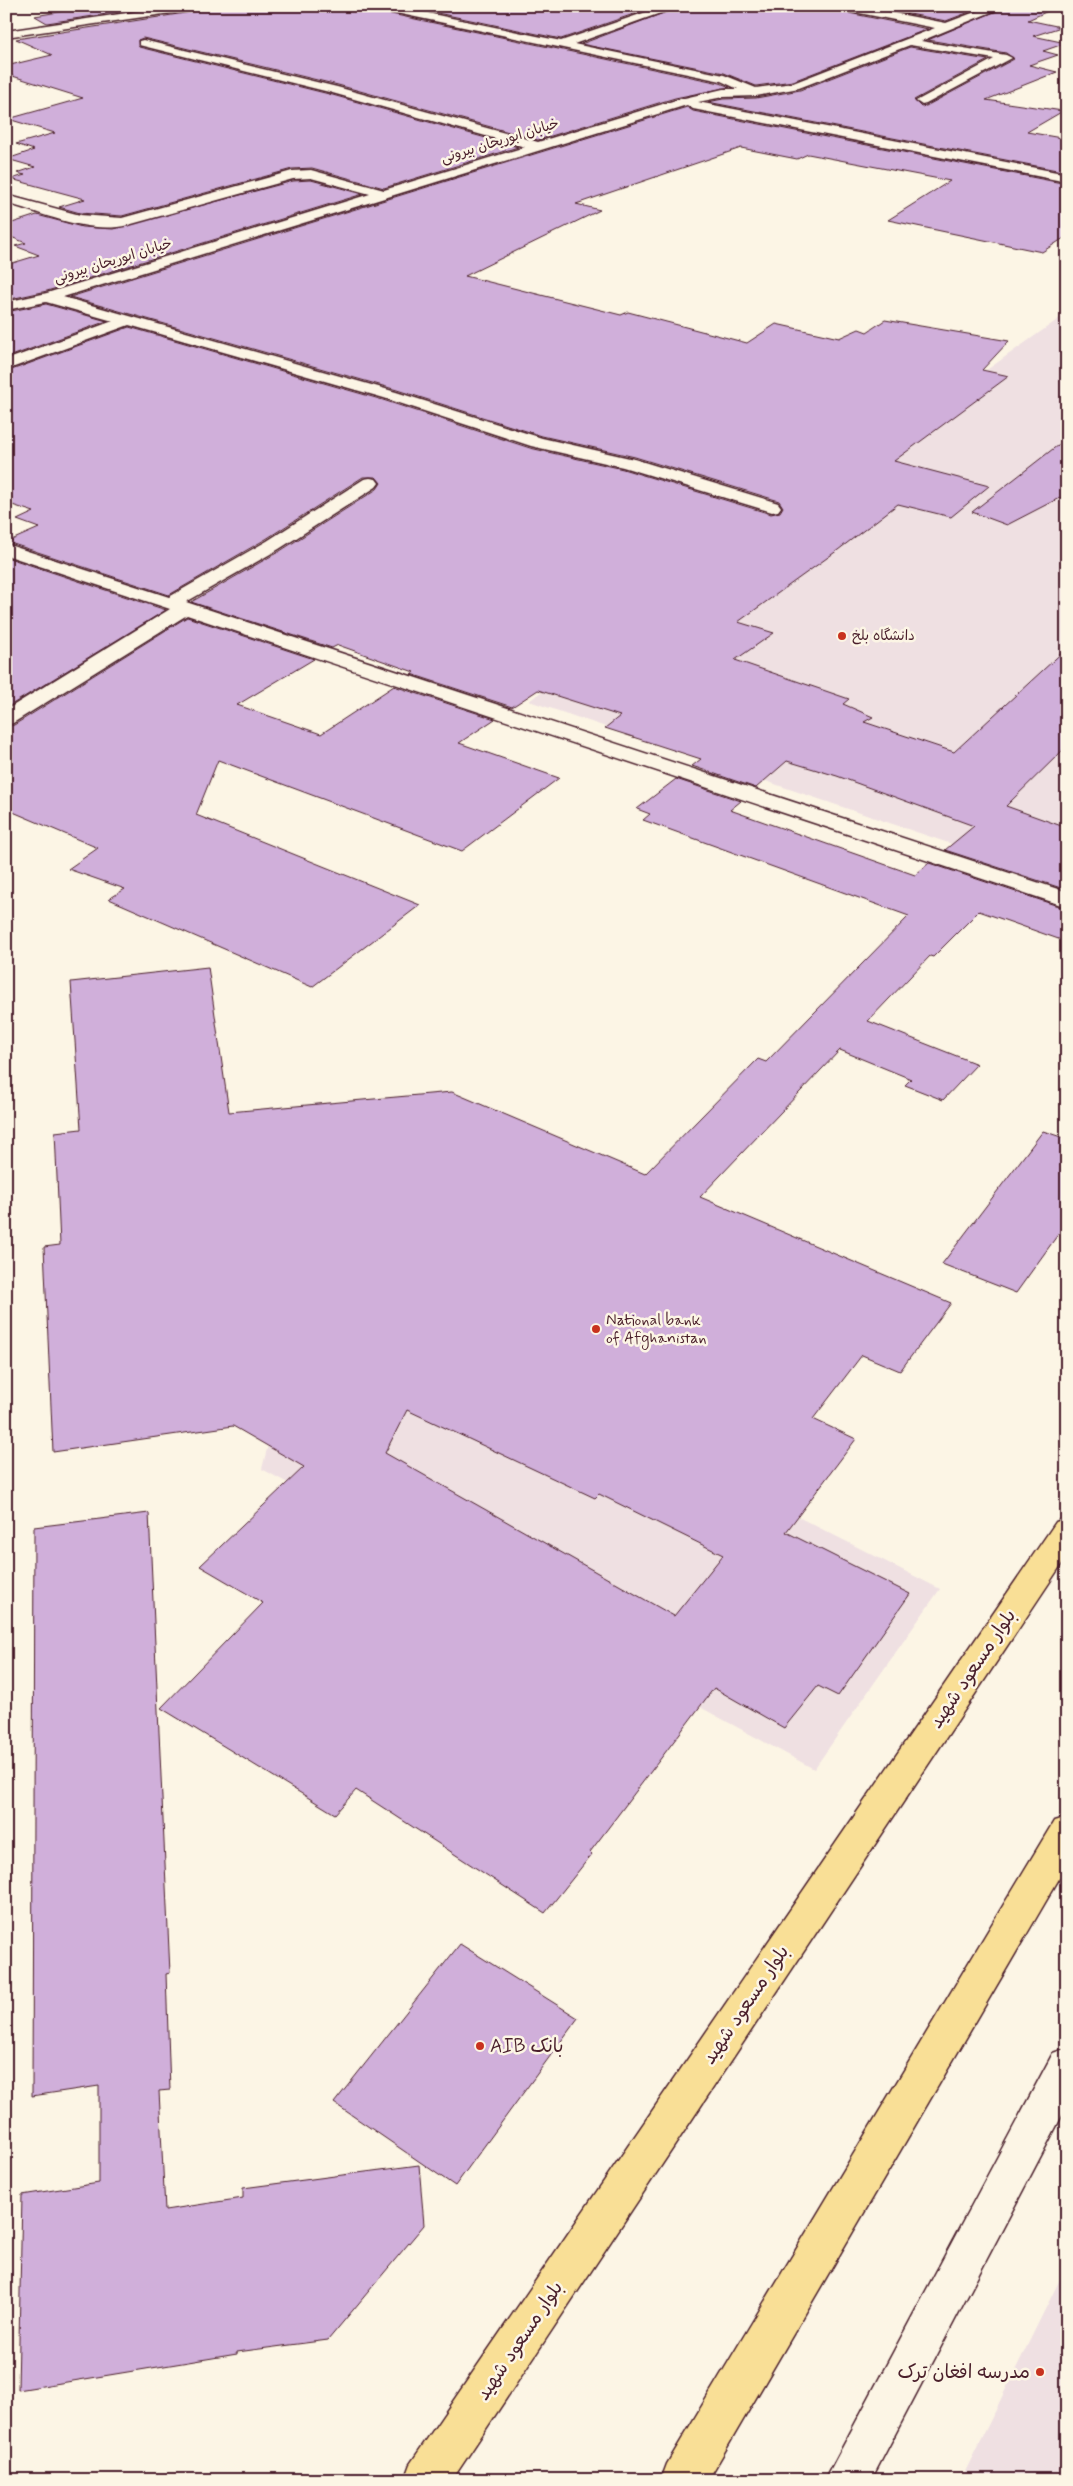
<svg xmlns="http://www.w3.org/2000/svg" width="1073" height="2486" viewBox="0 0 1073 2486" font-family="Mynerve,'Playpen Sans Arabic',sans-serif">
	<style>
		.built { fill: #efe0e2 }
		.building { fill: #d0afda; stroke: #4a1f2b; fill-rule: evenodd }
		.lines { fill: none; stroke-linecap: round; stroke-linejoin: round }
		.minor-casing { stroke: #4a1f2b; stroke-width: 3 }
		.major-casing { stroke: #4a1f2b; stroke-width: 3 }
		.minor { fill: #fcf5e5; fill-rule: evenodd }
		.major { fill: #f9df96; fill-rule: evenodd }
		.poi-dot { fill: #c8321e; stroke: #fcf5e5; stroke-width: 2 }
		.labels { text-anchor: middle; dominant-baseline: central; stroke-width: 5; stroke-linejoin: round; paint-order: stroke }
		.far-street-label { font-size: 14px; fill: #4a1f2b; stroke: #fcf5e5 }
		.far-poi-label { font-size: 14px; fill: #4a1f2b; stroke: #fcf5e5; text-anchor: start }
		.poi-label { font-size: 16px; fill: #4a1f2b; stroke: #fcf5e5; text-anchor: start }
		.near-street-label { font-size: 19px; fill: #4a1f2b; stroke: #fcf5e5 }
		.near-poi-label { font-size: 19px; fill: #4a1f2b; stroke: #fcf5e5; text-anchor: start }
	</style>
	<rect width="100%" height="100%" fill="#fcf5e5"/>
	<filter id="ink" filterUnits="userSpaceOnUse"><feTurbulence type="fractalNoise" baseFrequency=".02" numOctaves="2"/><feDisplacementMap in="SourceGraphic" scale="10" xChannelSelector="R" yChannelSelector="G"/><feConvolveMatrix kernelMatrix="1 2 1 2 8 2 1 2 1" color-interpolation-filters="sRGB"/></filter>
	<g filter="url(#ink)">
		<!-- built -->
		<path class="built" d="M1067 313V883L529 701 704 571Z
			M508 1380 798 1517 940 1589 814 1769 262 1469 274 1421Z
			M1067 2265V2480H961Z"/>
		<!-- building -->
		<path class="building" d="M93 6H160L47 23 35 16Z
			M205 6H370L377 11 720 83 730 87 675 98 538 140 338 85 143 38 138 40 139 47 329 94 518 147 384 188 312 168 292 169 122 216 80 213 59 207 85 199 11 179 25 175 17 173 35 167 7 159 34 150 16 144 55 133 8 119 83 98 6 74V66L52 55 16 39 198 11Z
			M404 6H657L561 39Z
			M682 6H759L784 12 800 6H832L839 11 928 29 793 81 756 86 724 73 581 44Z
			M868 6H985L946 21Z
			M1008 6H1059L1028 20 1061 27 1033 36 1066 43 1043 51 1058 55 1029 65 1057 72 986 100 1063 111 1027 132 1067 139V172L708 102 723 99 756 98 800 90 910 47 988 60 914 100 921 107 926 106 1014 59 1006 53 928 40Z
			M687 107 693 111 1067 184V236L1042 252 888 220 950 181 808 154 797 159 741 148 576 204 600 210 465 276 621 315 628 312 747 343 776 324 839 338 859 329 867 332 885 320 1009 341 982 370 1009 376 894 461 989 486 951 517 898 504 838 550 738 622 774 633 735 660 849 699 843 704 873 717 864 722 954 752 1067 648V746L1006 806 1067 828V890L945 850 974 826 837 776 787 761 756 788 692 766 701 759 605 728 620 716 538 690 512 707 411 674 414 672 338 645 332 648 191 602 280 551 377 489 381 483 376 477H363L266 539 169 595 7 542 39 528 17 520 34 512 6 503V372L129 327 383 400 530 448 623 469 771 514 780 512 783 507 779 501 635 457 542 436 397 390 70 297Z
			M311 180 363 194 47 291 6 300V265L39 255 15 246 26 243 6 235V225L37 215 82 227 113 229 293 181Z
			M46 304 107 321 6 358V312Z
			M1067 438V494L1007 525 972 512Z
			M6 557 166 610 6 708Z
			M187 617 314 659 237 705 321 734 394 686 495 719 459 743 559 778 462 851 218 760 196 815 420 905 312 987 109 899 125 889 68 869 98 848 6 809V727L14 725Z
			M676 779 741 801 730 810 915 875 929 863 1067 909V942L979 911 933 957 930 956 868 1021 977 1064 943 1100 905 1085 911 1079 840 1050 700 1197 951 1303 900 1371 862 1355 813 1419 856 1439 786 1532 910 1594 838 1696 818 1686 784 1728 714 1688 590 1852 592 1854 545 1913 356 1790 335 1814 161 1708 263 1603 200 1566 304 1467 233 1426 53 1452 44 1247 60 1245 55 1132 81 1129 71 982 208 967 229 1112 452 1092 645 1174 758 1059 766 1062 909 916 643 820 650 814 637 809ZM407 1410 595 1498 599 1494 723 1555 674 1616 385 1453Z
			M1043 1131 1067 1139V1222L1016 1293 942 1264Z
			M149 1513 170 1973 166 1974 170 2090 159 2091 165 2210 243 2198V2188L419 2165 424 2225 328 2340 237 2352V2354L18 2390 22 2195 99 2183V2086L32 2096 34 1527Z
			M460 1944 578 2018 455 2186 334 2103Z"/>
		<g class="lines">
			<defs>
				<path id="minor" d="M174 6H203L198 9 6 37V31Z
					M372 6H394L561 41 664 6H680L574 44 724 75 756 88 793 83 935 28 839 9 834 6H857L946 23 991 6H1006L921 41 1006 55 1012 58 926 104 922 105 916 101 994 59 910 45 799 88 756 96 723 97 698 102 1067 174V182L693 109 687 105 63 297 396 392 542 438 634 459 778 503 781 507 778 511 772 512 623 467 531 446 384 398 129 325 6 370V360L113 321 46 302 6 310V302L47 293 370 194 311 178 293 179 128 225C89 235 43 213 6 203V195L80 215 122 218 292 171 311 170 384 190 525 147 329 92 139 45V41L143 40 337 87 538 142 676 100 723 89H738L721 81 377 9Z
					M370 478 376 479 379 483 376 487 279 549 186 602 1067 892V907L187 615 13 723 6 725V710L170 609 6 555V544L169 597 267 541 364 479Z
					M1067 2048V2106L871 2480H825L1053 2053Z"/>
				<path id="major" d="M1067 1518V1556L452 2480H404L410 2464 1056 1522Z
					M1067 1817V1865L708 2480H661L667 2464 1054 1821Z"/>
			</defs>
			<!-- minor casing -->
			<use href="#minor" class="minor-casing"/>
			<!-- major casing -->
			<use href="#major" class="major-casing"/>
			<!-- minor -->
			<use href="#minor" class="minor"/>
			<!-- major -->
			<use href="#major" class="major"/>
		</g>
	</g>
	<!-- markers -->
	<g class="poi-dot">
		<circle cx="842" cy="636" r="5"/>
		<circle cx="596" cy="1329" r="5"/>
		<circle cx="480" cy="2046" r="5"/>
		<circle cx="1040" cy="2372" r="5"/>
	</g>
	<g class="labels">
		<!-- far-street labels -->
		<g class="far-street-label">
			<text transform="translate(500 141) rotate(-17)">خیابان ابوریحان بیرونی</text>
			<text transform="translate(113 261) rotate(-17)">خیابان ابوریحان بیرونی</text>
		</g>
		<!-- far-poi labels -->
		<g class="far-poi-label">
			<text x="852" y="636">دانشگاه بلخ</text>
		</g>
		<!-- poi labels -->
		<g class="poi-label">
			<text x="606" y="1320">National bank<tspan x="606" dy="18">of Afghanistan</tspan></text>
		</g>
		<!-- near-street labels -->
		<g class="near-street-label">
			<text transform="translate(973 1669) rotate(-56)">بلوار مسعود شهید</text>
			<text transform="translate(746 2005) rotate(-56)">بلوار مسعود شهید</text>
			<text transform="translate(520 2341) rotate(-56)">بلوار مسعود شهید</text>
		</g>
		<!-- near-poi labels -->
		<g class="near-poi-label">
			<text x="490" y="2046">AIB بانک</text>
			<text x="1030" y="2372" text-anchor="end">مدرسه افغان ترک</text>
		</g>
	</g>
	<!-- margin -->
	<rect width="1073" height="2486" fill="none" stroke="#fcf5e5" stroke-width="25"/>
	<rect x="12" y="12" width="1048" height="2461" fill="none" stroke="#4a1f2b" stroke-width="2" filter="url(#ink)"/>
</svg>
